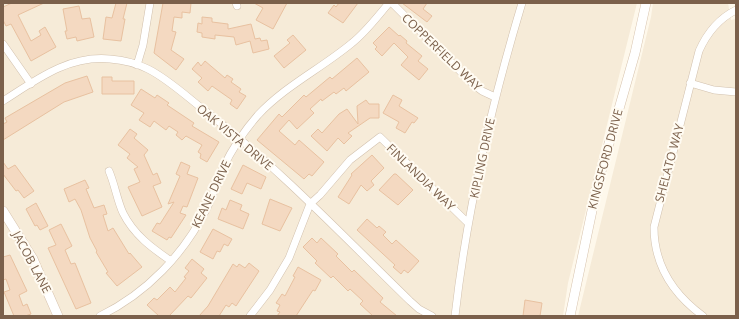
<svg xmlns="http://www.w3.org/2000/svg" width="739" height="319" viewBox="0 0 739 319" font-family="'Open Sans',sans-serif">
	<style>
		.residential { fill: #f6ebd8 }
		.building { fill: #f4d9c1; stroke: #e8c1a0 }
		.lines { fill: none; stroke-linecap: round; stroke-linejoin: round }
		.street-casing { stroke: #d2c1ae; stroke-width: 8 }
		.secondary-casing { stroke: #d7c3ae; stroke-width: 10 }
		.street { stroke: #fff; stroke-width: 7 }
		.secondary { stroke: #fff; stroke-width: 9 }
		.labels { text-anchor: middle; dominant-baseline: central; stroke-width: 4; stroke-linejoin: round; paint-order: stroke }
		.street-label { font-size: 12px; fill: #7b604b; stroke: #fffbf2 }
	</style>
	<rect width="100%" height="100%" fill="#fef8eb"/>
	<!-- residential -->
	<path class="residential" d="M3 3H637L568 283 563 316H5L3 311Z
		M653 3H728L731 20 736 19V316H578L651 17Z"/>
	<!-- building -->
	<path class="building" d="M12 3H44L18 15 31 41 41 35 39 31 45 27 56 47 31 61 11 24 6 26 3 20V7Z
		M116 3H127L123 19H125L121 41 103 39 106 17 112 18Z
		M163 3H191L190 13 182 12V18L174 17 172 31 176 32 171 50 184 59 176 70 154 53Z
		M254 3H287L273 29 256 20 263 8Z
		M339 3H358L343 23 328 13 334 5 336 7Z
		M402 3H427L423 9 432 16 427 22Z
		M79 6 82 19 90 18 94 37 77 41 76 37 67 39 65 31H67L63 9Z
		M202 17 212 18V22L228 24V29L251 24 255 39 260 38 261 41 267 40 269 49 253 53 250 41 236 45 234 37 215 35V39L202 37V33L197 32 198 23 202 24Z
		M389 27 399 36 400 35 407 41 406 43 422 56 418 61 428 69 419 80 401 65 408 57 394 43 382 56 375 49 377 47 373 43Z
		M293 35 306 50 284 68 274 56 290 43 287 40Z
		M357 58 369 72 346 91 344 88 336 94 334 92 322 101 321 99 310 109 314 113 297 129 289 120 279 131 295 145 299 140 324 162 312 176 309 174 304 179 257 140 279 114 282 117 304 95 306 97 330 77 332 79Z
		M205 61 225 78 227 75 233 79 231 82 241 89 239 92 246 96 237 109 230 104 232 100 212 86 208 91 198 82 202 78 192 69 198 62 201 66Z
		M87 76 93 92 64 102 3 140V124L7 122 5 118 65 83Z
		M102 77H112V81H134V94H102Z
		M141 89 155 98 157 95 169 103 167 105 194 123 192 126 219 142 207 162 200 158 201 154 198 152 202 145 186 136 182 140 176 135 178 132 169 126 166 130 154 121 150 127 139 120 144 113 131 105Z
		M393 95 402 100 399 106 418 118 414 123 412 122 405 133 396 128 399 122 383 113Z
		M366 100 369 104H379V118H370L348 133 352 136 344 144 338 138 327 151 311 136 318 129 322 133 339 114 347 109 358 124 357 106Z
		M130 129 137 134 134 138 148 150 144 155 153 175 157 173 161 183 153 186 162 207 142 216 128 187 140 182 134 169 138 167 127 158 130 154 118 145Z
		M372 155 384 168 371 181 374 185 367 191 361 185 349 204 338 197 352 175 351 174Z
		M3 162 8 169 15 165 34 191 24 198 18 190 16 191 3 174Z
		M181 162 190 166 187 174 198 178 187 207 183 206 180 213 186 215 171 238 169 237 167 240 152 231 157 223 160 224 174 202 168 204 180 176 176 174Z
		M243 165 266 177 261 189 247 183 242 194 231 189Z
		M394 174H396L413 190 398 205 379 190Z
		M85 180 89 188 86 189 94 208 104 205 107 214 103 215 108 231 113 228 129 254 130 253 142 267 117 286 106 273 108 272 96 252 97 251 90 238 81 210 75 199 69 202 64 189Z
		M270 199 292 208 280 231 262 224Z
		M230 200 242 205 240 210 249 214 243 229 218 219 222 208 226 210Z
		M36 203 48 226 40 230 37 225 35 226 26 209Z
		M367 219 377 228 379 226 386 232 383 235 392 244 396 240 419 261 408 273 404 270 401 274 393 267 395 265 357 230Z
		M61 224 72 246 65 250 71 264 75 263 91 303 76 309 48 248 56 245 49 230Z
		M213 229 232 239 228 246 224 244 220 252 217 251 213 259 200 252Z
		M312 238 317 243 321 238 338 254 336 256 352 272 354 270 383 298 380 302 397 316H373L360 304 363 301 350 289 348 291 333 276 331 278 315 263 317 261 303 247Z
		M10 255 27 291 19 295 23 306 27 304 31 314 25 316H14L4 292 10 290 6 279 3 280V257Z
		M192 259 204 269 201 273 207 278 191 298 188 296 169 316H159L147 305 154 298 157 300 170 287 175 292 186 278 184 277 189 271 185 268Z
		M249 263 259 271 236 306 232 303 229 307 226 305 219 316H199L208 306 233 264 237 267 239 264 245 268Z
		M298 267 321 280 315 291 313 290 296 316H277L280 312 277 311 280 305 276 303 282 294 285 296 295 277 293 276Z
		M525 300 542 303 540 316H523Z"/>
	<g class="lines">
		<defs>
			<path id="street" d="M236 3 237 6
				M392 3 474 85 482 91 495 97
				M3 44 31 84
				M137 65 143 45 150 3
				M690 83 714 90 736 92
				M3 101C36 80 68 55 110 59 123 60 136 63 148 69 168 79 186 96 204 110 278 167 343 236 410 301L419 309 432 316
				M109 171C115 185 117 200 123 213 134 235 152 248 171 261
				M100 316C147 293 184 254 207 208 213 195 218 181 223 168 232 149 244 131 258 115 285 86 322 68 352 43 366 32 377 17 389 3
				M250 316 270 290 289 258 310 204 320 195 350 160 380 137 468 223
				M455 316C467 210 491 106 522 3
				M703 316C673 294 654 264 654 227L699 51C707 33 718 19 736 10"/>
			<path id="secondary" d="M3 211 33 259 58 316
				M570 316 598 182 635 53 646 3"/>
		</defs>
		<!-- street casing -->
		<use href="#street" class="street-casing"/>
		<!-- secondary casing -->
		<use href="#secondary" class="secondary-casing"/>
		<!-- street -->
		<use href="#street" class="street"/>
		<!-- secondary -->
		<use href="#secondary" class="secondary"/>
	</g>
	<g class="labels">
		<!-- street labels -->
		<g class="street-label">
			<text transform="translate(442 52) rotate(44)">COPPERFIELD WAY</text>
			<text transform="translate(235 137) rotate(40)">OAK VISTA DRIVE</text>
			<text transform="translate(482 158) rotate(-78)">KIPLING DRIVE</text>
			<text transform="translate(605 159) rotate(-75)">KINGSFORD DRIVE</text>
			<text transform="translate(669 163) rotate(-75)">SHELATO WAY</text>
			<text transform="translate(421 177) rotate(44)">FINLANDIA WAY</text>
			<text transform="translate(211 194) rotate(-64)">KEANE DRIVE</text>
			<text transform="translate(32 262) rotate(62)">JACOB LANE</text>
		</g>
	</g>
	<!-- border -->
	<rect width="739" height="319" fill="none" stroke="#7b604b" stroke-width="8"/>
</svg>
